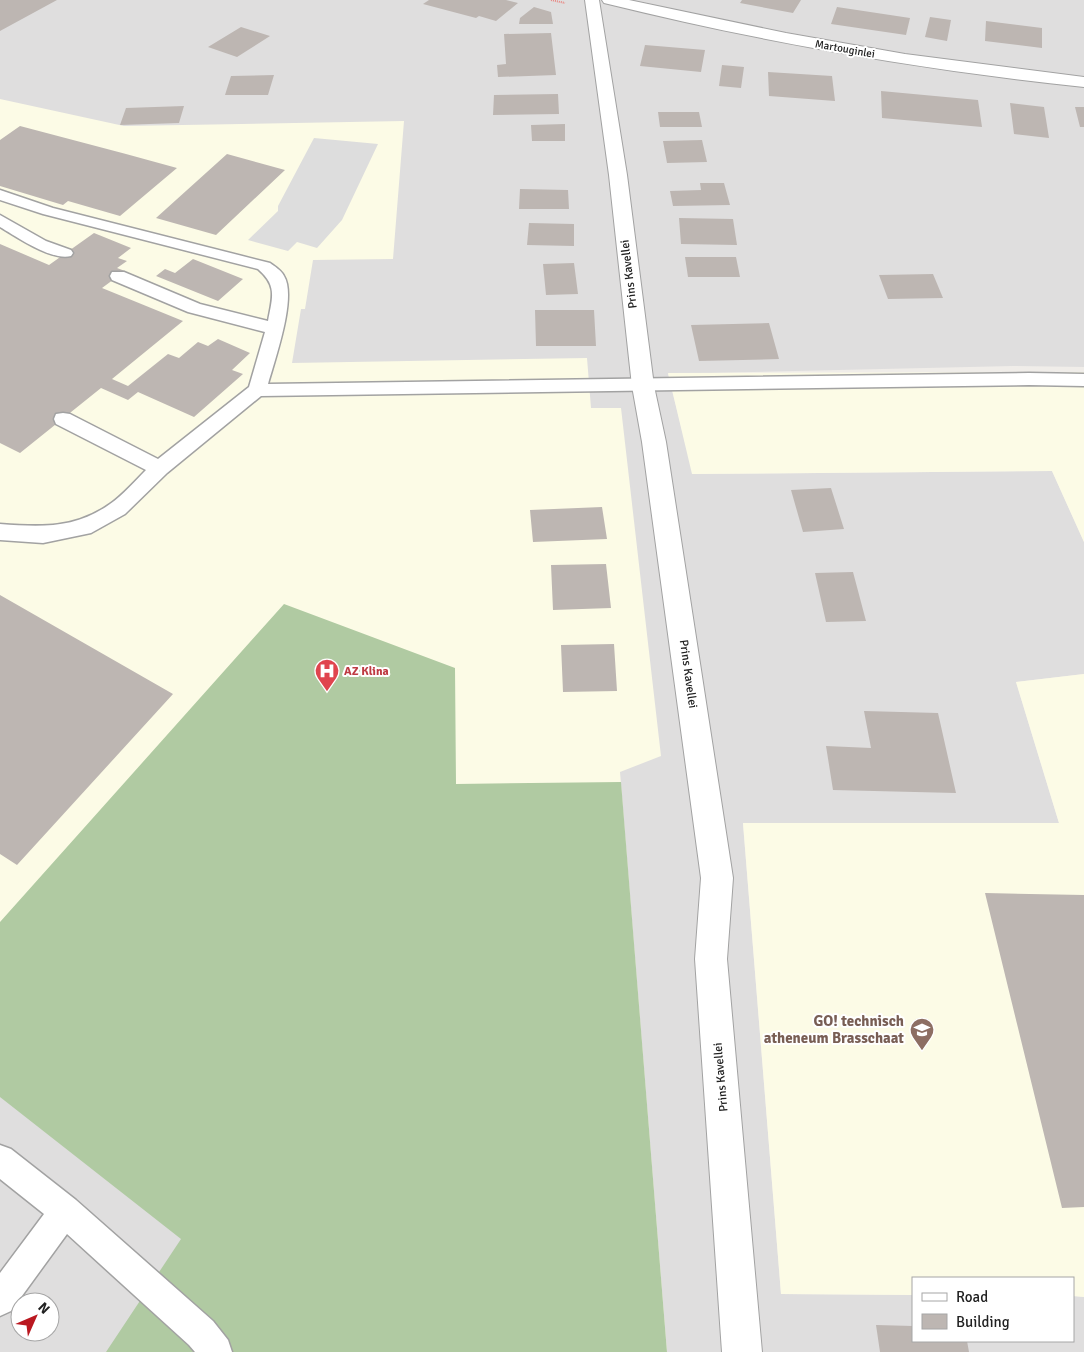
<svg xmlns="http://www.w3.org/2000/svg" width="1084" height="1352" viewBox="0 0 1084 1352" font-family="Signika,sans-serif">
	<style>
		.residential { fill: #dfdede; fill-rule: evenodd }
		.education { fill: #fcfbe6 }
		.forest { fill: #b0caa2 }
		.parking { fill: #ddd }
		.building { fill: #bdb6b2 }
		.lines { fill: none; stroke-linecap: round; stroke-linejoin: round }
		.lane-casing { stroke: #a2a2a2; stroke-width: 3 }
		.street-casing { stroke: #a2a2a2; stroke-width: 2 }
		.path { stroke: #ea8580; stroke-width: 2; stroke-dasharray: 1 1; stroke-linecap: butt }
		.lane { fill: #fff; fill-rule: evenodd }
		.street { fill: #fff; fill-rule: evenodd }
		.labels { text-anchor: middle; dominant-baseline: central; stroke-width: 4; stroke-linejoin: round; paint-order: stroke }
		.far-street-label { font-size: 11px; fill: #212121; stroke: #fff }
		.street-label { font-size: 12px; fill: #212121; stroke: #fff }
		.health-label { font-size: 12px; font-weight: bold; fill: #be3a42; stroke: #fff; text-anchor: start }
		.near-education-label { font-size: 15px; font-weight: bold; fill: #785e54; stroke: #fff; text-anchor: end }
	</style>
	<rect width="100%" height="100%" fill="#f0ede9"/>
	<!-- residential -->
	<path class="residential" d="M0 0H1084V367L1013 366 668 374 693 474 1052 471 1084 542V674L1016 682 1059 823 743 824 781 1294 913 1295V1341H1073V1296L1084 1297V1352H0ZM20 1302H50V1332H20Z"/>
	<!-- education -->
	<path class="education" d="M0 99 124 126 404 121 393 259 313 260 305 309H301L292 363 587 358 591 408H621L661 756 620 772 667 1352H329L0 1087Z
		M1084 372V542L1052 471 692 474 668 373Z
		M1084 674V1297L1073 1296V1278H913V1295L781 1294 743 823H1059L1016 682Z"/>
	<!-- forest -->
	<path class="forest" d="M284 604 455 668 456 784 621 782 667 1352H106L181 1239 0 1097V922Z"/>
	<!-- parking -->
	<path class="parking" d="M314 138 378 144 342 220 317 248 297 242 288 251 248 240 278 211V206Z"/>
	<!-- building -->
	<path class="building" d="M0 0H57L0 31Z
		M429 0H506L518 3 496 21 479 16 476 18 423 4Z
		M742 0H801L793 13 740 3Z
		M534 7 551 12 553 24H519L520 18Z
		M837 7 910 18 906 35 831 24Z
		M930 17 951 20 947 41 925 37Z
		M986 21 1042 28V48L985 41Z
		M241 27 270 36 237 57 208 47Z
		M551 33 556 75 498 77 497 65 506 64 504 34Z
		M645 45 705 50 701 72 640 66Z
		M722 65 744 67 741 88 719 86Z
		M768 72 832 76 835 101 769 96Z
		M274 75 268 95H225L231 76Z
		M881 91 978 100 982 127 882 118Z
		M558 94 559 114 493 115 494 95Z
		M1010 103 1044 107 1049 138 1014 134Z
		M184 106 179 123 120 125 126 108Z
		M1075 107H1084V127H1080Z
		M658 112H699L702 127H660Z
		M565 124V141H532L531 125Z
		M20 126 126 154 177 168 120 216 68 201 63 205 0 186V140Z
		M702 140 707 162 667 163 663 141Z
		M227 154 285 170 216 235 156 218Z
		M700 183H724L730 205 673 206 670 191 701 190Z
		M520 189 568 190 569 209H519Z
		M679 218 733 219 737 245 681 244Z
		M529 223 574 224V246L527 245Z
		M94 233 131 248 118 258 127 261 117 268 125 271 102 288 183 321 112 379 128 386 168 354 179 358 198 342 208 346 218 339 250 353 232 370 243 374 194 417 138 392 128 400 101 388 20 453 0 443V244L49 265Z
		M685 257H736L740 277H688Z
		M193 259 243 279 218 301 156 276 165 269 175 273Z
		M574 263 578 294 546 295 543 264Z
		M933 274 943 298 888 299 879 275Z
		M535 310H594L596 346H536Z
		M769 323 779 359 699 361 691 325Z
		M831 488 844 529 803 532 791 490Z
		M602 507 607 539 533 542 530 510Z
		M606 564 611 608 553 610 551 565Z
		M853 572 866 621 826 622 815 573Z
		M0 595 173 694 17 865 0 854Z
		M614 644 617 691 563 692 561 645Z
		M864 711 938 713 956 793 833 790 826 746 871 748Z
		M985 893 1084 895V1207L1062 1208Z
		M876 1325 913 1326V1341H967L969 1352H880Z"/>
	<g class="lines">
		<defs>
			<path id="lane" d="M0 190 53 208 270 263C274 266 281 270 284 276 297 297 275 359 268 384L1029 373 1084 374V386L1029 385 261 396 167 473 125 514 91 533 43 543 0 540V524C41 527 75 529 110 504 123 495 135 481 146 470L56 424 54 419 56 414 63 413 70 414 158 459 249 387 265 332 188 312 112 280 110 276 112 272H124L200 304 268 321C272 298 278 286 258 269L43 214 0 200Z
				M0 215 46 241 71 250 73 253 71 256C51 261 17 237 0 227Z
				M0 1145 11 1149 76 1200 213 1321 228 1340 232 1352H195L189 1345 67 1234 11 1311 0 1316V1273L44 1214 0 1179Z"/>
			<path id="street" d="M585 0H599L627 175 654 386 666 442 733 878 727 959 762 1352H722L695 959 701 878 642 442 632 386 609 175Z
				M602 0H629L786 33 905 54 1084 77V87C922 70 762 42 604 3Z"/>
		</defs>
		<!-- lane casing -->
		<use href="#lane" class="lane-casing"/>
		<!-- street casing -->
		<use href="#street" class="street-casing"/>
		<!-- path -->
		<path class="path" d="M551 0 565 3"/>
		<!-- lane -->
		<use href="#lane" class="lane"/>
		<!-- street -->
		<use href="#street" class="street"/>
	</g>
	<!-- icons -->
	<defs>
		<symbol id="hospital-pin" viewBox="-11 -11 22 30"><path d="M0 17L-7.5 6A9.5 9.5 0 1 1 7.5 6Z" fill="#e0444e" stroke="#fff"/><path d="M-5-5h3v3.5h4V-5h3V5h-3V1.5h-4V5h-3Z" fill="#fff"/></symbol>
		<symbol id="school-pin" viewBox="-11 -11 22 30"><path d="M0 17L-7.5 6A9.5 9.5 0 1 1 7.5 6Z" fill="#8d6e63" stroke="#fff"/><path d="M0-5L7-2L0 1L-7-2ZM-4 1L0 2.5L4 1V4Q0 6-4 4Z" fill="#fff"/></symbol>
	</defs>
	<g fill-rule="evenodd">
		<use href="#hospital-pin" x="313" y="657" width="28" height="38"/>
		<use href="#school-pin" x="908" y="1016" width="28" height="38"/>
	</g>
	<g class="labels">
		<!-- far-street labels -->
		<g class="far-street-label">
			<text transform="translate(845 49) rotate(10)">Martouginlei</text>
		</g>
		<!-- street labels -->
		<g class="street-label">
			<text transform="translate(629 274) rotate(-97)">Prins Kavellei</text>
			<text transform="translate(688 674) rotate(82)">Prins Kavellei</text>
			<text transform="translate(721 1077) rotate(-95)">Prins Kavellei</text>
		</g>
		<!-- health labels -->
		<g class="health-label">
			<text x="344" y="671">AZ Klina</text>
		</g>
		<!-- near-education labels -->
		<g class="near-education-label">
			<text x="904" y="1021">GO! technisch<tspan x="904" dy="17">atheneum Brasschaat</tspan></text>
		</g>
	</g>
	<!-- legend -->
	<rect x="912" y="1277" width="162" height="65" fill="#ffffff" stroke="#a6a6a6"/>
	<rect x="922" y="1293" width="25" height="8" fill="#ffffff" stroke="#a6a6a6"/>
	<text x="956" y="1302" font-size="15" fill="#212121">Road</text>
	<rect x="922" y="1314" width="25" height="15" fill="#bdb6b2" stroke="#a6a6a6"/>
	<text x="956" y="1327" font-size="15" fill="#212121">Building</text>
	<!-- north arrow -->
	<g transform="translate(35 1317) rotate(45)"><circle r="24" fill="#ffffff" stroke="#a6a6a6"/>
	<path d="M0-4L9 19L0 12L-9 19Z" fill="#ba1820"/>
	<text y="-8" font-size="14" font-weight="bold" text-anchor="middle" fill="#212121">N</text>
	</g>
</svg>
